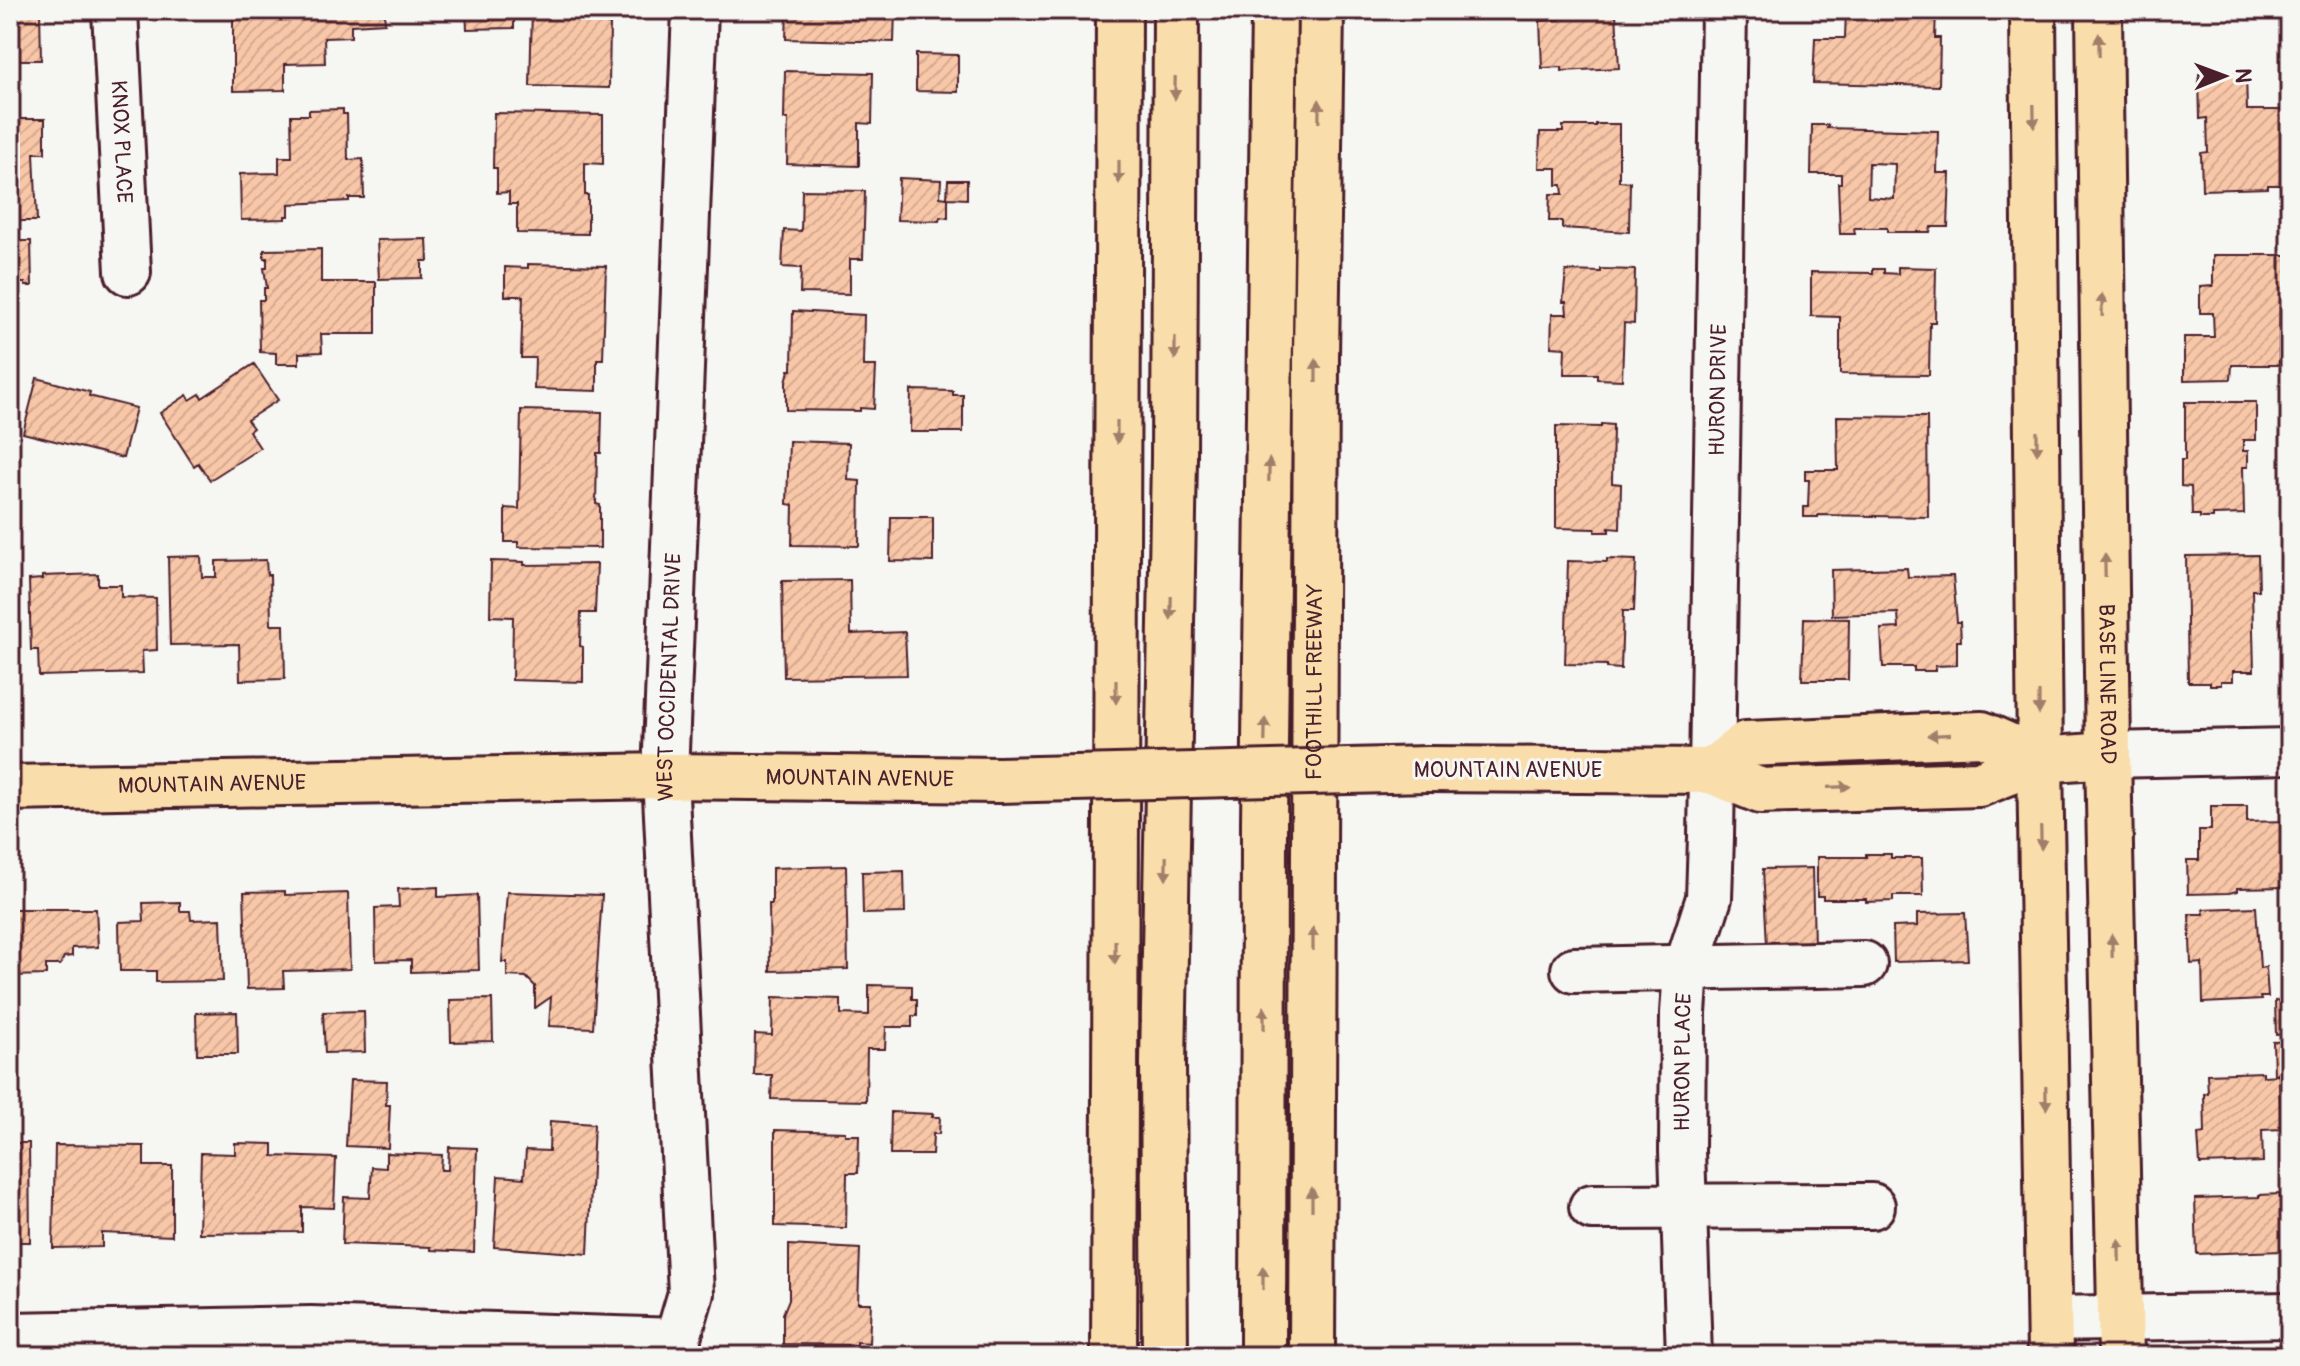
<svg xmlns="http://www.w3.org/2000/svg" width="2300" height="1366" viewBox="0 0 2300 1366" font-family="Pangolin,sans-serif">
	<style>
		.building { fill: url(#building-hatch); stroke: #4a1f2b; stroke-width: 2; fill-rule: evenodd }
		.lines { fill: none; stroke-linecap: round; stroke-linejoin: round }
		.minor-casing { stroke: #4a1f2b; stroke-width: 50 }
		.major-casing { stroke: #4a1f2b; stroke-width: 50 }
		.highway-casing { stroke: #4a1f2b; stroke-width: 50 }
		.minor { stroke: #f6f6f2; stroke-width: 44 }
		.major { stroke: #f9deab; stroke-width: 44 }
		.highway { stroke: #f9deab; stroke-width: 44 }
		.major-bridge-casing { stroke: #4a1f2b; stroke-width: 50; stroke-linecap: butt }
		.major-bridge { stroke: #f9deab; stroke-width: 44 }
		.oneway { fill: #a27e6b }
		.labels { text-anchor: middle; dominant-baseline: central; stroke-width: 6; stroke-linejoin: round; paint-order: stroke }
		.street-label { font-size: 22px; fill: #4a1f2b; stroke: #f6f6f2 }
	</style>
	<defs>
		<pattern id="building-hatch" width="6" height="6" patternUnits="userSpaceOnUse" patternTransform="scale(2)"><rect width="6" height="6" fill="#f8c7a8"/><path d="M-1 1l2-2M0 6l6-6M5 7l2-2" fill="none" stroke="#d6aa91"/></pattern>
	</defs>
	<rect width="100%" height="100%" fill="#f6f6f2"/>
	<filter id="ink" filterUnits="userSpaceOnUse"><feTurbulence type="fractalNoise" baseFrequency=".0125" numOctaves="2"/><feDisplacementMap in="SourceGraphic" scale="16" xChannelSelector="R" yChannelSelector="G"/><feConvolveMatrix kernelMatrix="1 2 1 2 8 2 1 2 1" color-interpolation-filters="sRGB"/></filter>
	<g filter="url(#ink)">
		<!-- building -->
		<path class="building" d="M10 10H40L41 60H10Z
			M233 10H384L385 23 351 25V37L324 38 325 63 285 64V90L233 91Z
			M466 10H514V28L467 29Z
			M532 10H607V24H610L609 88 530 86Z
			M787 10H895L894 42 786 39Z
			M1560 10H1627V13H1616L1619 68 1562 71V67L1542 68 1540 21 1560 20Z
			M1846 10H1936L1935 38H1940L1939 86 1813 83 1815 38H1845Z
			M916 54 958 55V92L916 91Z
			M785 71 873 73 872 124 859 123V166L787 164 788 119H784Z
			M2246 73 2247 110H2285V105H2290V145H2286V185H2268V188L2202 190 2201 153 2208 152 2207 118 2200 119 2199 74Z
			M343 109V114H347L348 160 363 159 364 198H349V201L289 204V216H285V219L241 220 240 174 279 173V157H292L291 115H309V110Z
			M494 113 603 115V164L585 163V195H588V234L517 233V204H509V192L497 193V168H493Z
			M10 119H45V153H34L37 221H10Z
			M1596 124H1619V181L1630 182 1629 232 1562 228V221H1549L1550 194H1563L1562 185H1557V168H1539L1540 132H1563V126H1596Z
			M1812 125H1828L1827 128 1938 131 1937 173H1950L1948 227H1931L1930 232H1887V228H1854L1855 234H1840L1838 183H1841V174H1811ZM1869 163 1895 164 1894 199 1868 197Z
			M899 178 941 180 940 197 947 198 948 180H967V199L948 198V218L940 217 939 221 897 220Z
			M802 190 865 191 863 259H850V294L800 293 801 268 782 267 784 230 801 231Z
			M427 239 428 261H422V278L379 279 377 240Z
			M10 241H31L32 286H25V283H10Z
			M321 249V282H376V334H321L322 352 299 353V364H276V353L260 352 259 300H264V288H267L264 268H267V258H264V250Z
			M2213 255H2287L2288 308 2280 307 2279 365H2232L2231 379 2184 380V337H2214L2213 313H2200V287L2213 286Z
			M528 264 606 266 603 359H597V391L534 389 535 358H521L523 296H505V267L528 268Z
			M1898 267 1936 268 1935 322H1930L1929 375 1840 374V317L1811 316V272L1873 273V269H1884V273L1898 274Z
			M1601 269 1635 270 1634 324 1624 323 1622 380 1597 379V374H1564L1565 348 1551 347 1552 314H1567L1566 302H1563L1566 271 1601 272Z
			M793 311 864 315 863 366H876L874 409 860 408V411L786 410V382L789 370H792Z
			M254 364 278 400 247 420 253 428 249 431 260 448 210 480 198 463 194 466 160 413 187 395 190 400 200 394 202 398Z
			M37 378 90 392 89 396 136 408 123 458 23 433Z
			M911 390 953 391V395H963V432H910Z
			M2185 402H2256V440H2243V451H2248V467H2243L2244 514 2213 515V518H2200V515H2192L2191 487 2181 486V460H2185Z
			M521 410 602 412 601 453H597L596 504 600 505V548L518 547V542H505V508L519 509Z
			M1837 416 1927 417 1928 517 1818 515V517H1804V507H1808L1809 480H1805V470H1838Z
			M1601 424 1613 425 1612 483 1621 484 1620 529 1609 528V532H1595V529L1556 528V426L1601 427Z
			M789 441 849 443 848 480 860 481 859 546 792 545 793 505 787 504Z
			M891 517H933V562L890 561Z
			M2258 555 2259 590H2252L2254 671H2233V681H2221V685H2210V682H2188L2186 556Z
			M201 556 202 577H216V561L266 560 267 575H270L271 625H284L285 679 240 680 239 644 170 645 168 557Z
			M1607 559 1636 560 1634 611H1623L1621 669 1607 668V665L1565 664 1568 561 1607 562Z
			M491 561 524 562V565L597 564 595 613H581L580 646 583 647V682L512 680 513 617 490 616Z
			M1907 568 1908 577 1953 576 1957 622H1960L1961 641H1957V665L1935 666V671H1914V667H1883L1881 629 1899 628 1898 613 1832 615 1831 570Z
			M98 574V585H121V597L156 598 157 650 142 651 143 673 39 676 38 650H31L29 580 42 579V576Z
			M850 580 851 634 905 632 907 675 784 677 782 581Z
			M10 587H14L16 667H10Z
			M1804 618 1849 619 1848 680H1802Z
			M2211 806H2247V822L2287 821 2289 887 2237 888V891L2229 893 2188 894 2187 860H2199V830H2211Z
			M1866 854H1891V858H1922L1923 896H1893V901L1866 902V899H1823V896H1817V857H1866Z
			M846 866 848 969 770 971 769 904H772V868Z
			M1812 868 1814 944 1767 945 1763 869Z
			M904 871 905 913 863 914 862 872Z
			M438 887V897L477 895 479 970 411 972V960L376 961 375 908 399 907 398 889Z
			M285 891V895L348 893 350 969 283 971 284 988 247 989 244 892Z
			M507 892 602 895 593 1028 549 1026 551 997 535 1008V986L526 977 507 976V962H502Z
			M10 900H13V909H96L98 947 72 948V956L64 957 60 965H46V975L11 976Z
			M180 902V911H190L191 920 221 919 223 981 156 982V971H120L119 922 144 921 143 903Z
			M2256 907 2260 968 2266 967 2268 997H2260L2261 1000 2203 1003 2202 963 2191 964 2189 914H2204L2203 909Z
			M1965 913 1968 960 1894 962 1893 927 1917 926V914Z
			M869 985 912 986V999H917V1016H912V1027H886L885 1049H867L866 1101 771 1099 772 1075H754L755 1034 772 1035 773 997 841 999V1014L869 1015Z
			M492 999 493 1041 451 1042 450 1000Z
			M2290 1000V1034L2276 1035 2275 1001Z
			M364 1011 365 1052 325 1053 323 1012Z
			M237 1012 238 1054H197L196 1013Z
			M2290 1041V1074H2274L2273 1042Z
			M2263 1072V1076L2279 1075 2281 1129 2262 1130 2263 1162 2200 1164 2198 1134 2205 1133 2204 1094 2208 1093 2207 1074Z
			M350 1080 387 1081 386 1105H390L388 1148 346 1146Z
			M891 1112 933 1114 932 1117H940L939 1134H933L932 1155H890Z
			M550 1121 594 1124 588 1254 494 1247 498 1176 524 1178 526 1150 549 1151Z
			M775 1130 845 1132V1135H859L858 1173H847L846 1228 775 1226Z
			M10 1143H29L30 1242H10Z
			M235 1143 273 1144V1156L336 1158 334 1208 302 1207V1232L199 1233 201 1153 235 1154Z
			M55 1145 144 1146V1166H172V1236L102 1233V1247L53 1248Z
			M449 1147 477 1148 474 1252 431 1250V1247L342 1244 344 1197 370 1198 372 1167 386 1168V1153L442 1155 441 1170H448Z
			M2280 1194V1197H2290V1254H2282V1251L2197 1254 2195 1199 2259 1197V1195Z
			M789 1245 860 1249 858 1303H871L869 1343 857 1342V1345L783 1344V1314L789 1299Z"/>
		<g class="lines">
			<defs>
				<g id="minor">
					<path id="s1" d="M115 10 128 272"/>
					<path d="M2108 755 2290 751"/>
					<path d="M1574 970 1864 964"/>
					<path d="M1592 1207 1872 1206"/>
					<path d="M2050 1319 2290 1315"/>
					<path id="s2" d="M10 1335 311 1329 677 1341 691 1293 665 776 695 10"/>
					<path id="s3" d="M1689 1356 1682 1151 1683 1013 1686 970 1709 898 1711 837 1724 10"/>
				</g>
				<g id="major">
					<path d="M2033 10 2040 760 2050 1356"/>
					<path id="s4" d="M2099 10 2108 755 2121 1356"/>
					<path d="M1427 769 1711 771 1761 791 1979 784 2040 760 2108 755"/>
					<path d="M1711 771 1746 744 1982 734 2040 760"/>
					<path id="s5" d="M10 788 665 776 999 780"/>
				</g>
				<g id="highway">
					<path d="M1114 1356 1119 10"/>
					<path d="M1165 1356 1163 1063 1174 459 1176 10"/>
					<path d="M1263 1356 1264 822 1274 10"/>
					<path id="s6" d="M1312 1356 1316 356 1321 10"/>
				</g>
			</defs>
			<!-- minor casing -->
			<use href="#minor" class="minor-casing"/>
			<!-- major casing -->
			<use href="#major" class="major-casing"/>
			<!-- highway casing -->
			<use href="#highway" class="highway-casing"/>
			<!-- minor -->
			<use href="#minor" class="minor"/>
			<!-- major -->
			<use href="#major" class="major"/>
			<!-- highway -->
			<use href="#highway" class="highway"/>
			<defs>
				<path id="major-bridge" d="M999 780 1427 769"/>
			</defs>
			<!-- major-bridge casing -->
			<use href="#major-bridge" class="major-bridge-casing"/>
			<!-- major-bridge -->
			<use href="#major-bridge" class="major-bridge"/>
		</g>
		<!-- one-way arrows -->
		<defs><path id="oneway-solid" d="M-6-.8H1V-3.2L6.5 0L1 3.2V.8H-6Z" transform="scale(2)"/></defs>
		<g class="oneway">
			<use href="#oneway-solid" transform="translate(2099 45) rotate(-91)"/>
			<use href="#oneway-solid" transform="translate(1175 88) rotate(91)"/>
			<use href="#oneway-solid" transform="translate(1319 111) rotate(-89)"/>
			<use href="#oneway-solid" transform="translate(2034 116) rotate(89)"/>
			<use href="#oneway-solid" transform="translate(1119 172) rotate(90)"/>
			<use href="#oneway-solid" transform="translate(2102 305) rotate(-91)"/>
			<use href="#oneway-solid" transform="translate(1175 348) rotate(90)"/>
			<use href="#oneway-solid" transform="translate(1316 371) rotate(-90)"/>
			<use href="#oneway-solid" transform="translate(1117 432) rotate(90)"/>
			<use href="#oneway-solid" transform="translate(2037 443) rotate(90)"/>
			<use href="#oneway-solid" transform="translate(1269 470) rotate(-89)"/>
			<use href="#oneway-solid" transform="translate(2105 565) rotate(-91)"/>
			<use href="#oneway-solid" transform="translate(1171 608) rotate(91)"/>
			<use href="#oneway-solid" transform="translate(1116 692) rotate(90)"/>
			<use href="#oneway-solid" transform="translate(2039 703) rotate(90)"/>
			<use href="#oneway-solid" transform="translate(1265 730) rotate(-89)"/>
			<use href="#oneway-solid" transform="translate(1939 735) rotate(177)"/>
			<use href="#oneway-solid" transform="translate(1839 787) rotate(-2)"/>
			<use href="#oneway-solid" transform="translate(2041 838) rotate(89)"/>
			<use href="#oneway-solid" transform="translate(1166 868) rotate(91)"/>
			<use href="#oneway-solid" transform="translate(1313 939) rotate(-90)"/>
			<use href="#oneway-solid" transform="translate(2112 946) rotate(-91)"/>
			<use href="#oneway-solid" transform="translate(1115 952) rotate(90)"/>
			<use href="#oneway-solid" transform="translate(1264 1018) rotate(-90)"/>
			<use href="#oneway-solid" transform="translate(2046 1098) rotate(89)"/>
			<use href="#oneway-solid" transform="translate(1312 1199) rotate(-90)"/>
			<use href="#oneway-solid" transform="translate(2119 1250) rotate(-91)"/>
			<use href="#oneway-solid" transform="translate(1263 1278) rotate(-90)"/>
		</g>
	</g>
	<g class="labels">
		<!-- street labels -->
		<g class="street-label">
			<text stroke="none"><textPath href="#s1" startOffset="132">KNOX PLACE</textPath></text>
			<text stroke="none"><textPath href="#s3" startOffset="970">HURON DRIVE</textPath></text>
			<text stroke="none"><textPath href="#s2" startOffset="1334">WEST OCCIDENTAL DRIVE</textPath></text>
			<text stroke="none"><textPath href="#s6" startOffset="674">FOOTHILL FREEWAY</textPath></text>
			<text stroke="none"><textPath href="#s4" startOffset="674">BASE LINE ROAD</textPath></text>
			<text x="1508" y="770">MOUNTAIN AVENUE</text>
			<text stroke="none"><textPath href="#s5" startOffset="850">MOUNTAIN AVENUE</textPath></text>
			<text stroke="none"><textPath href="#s5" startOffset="202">MOUNTAIN AVENUE</textPath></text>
			<text stroke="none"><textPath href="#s3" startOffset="294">HURON PLACE</textPath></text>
		</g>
	</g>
	<!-- margin -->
	<rect width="2300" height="1366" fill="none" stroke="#f6f6f2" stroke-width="40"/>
	<rect x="20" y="20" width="2260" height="1326" fill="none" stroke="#4a1f2b" stroke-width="3" filter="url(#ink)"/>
	<!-- north arrow -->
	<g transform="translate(2224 76) rotate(89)" stroke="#f6f6f2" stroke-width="6" paint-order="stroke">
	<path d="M0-6L14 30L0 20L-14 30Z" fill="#4a1f2b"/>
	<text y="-12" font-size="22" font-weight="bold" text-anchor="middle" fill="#4a1f2b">N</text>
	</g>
</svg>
